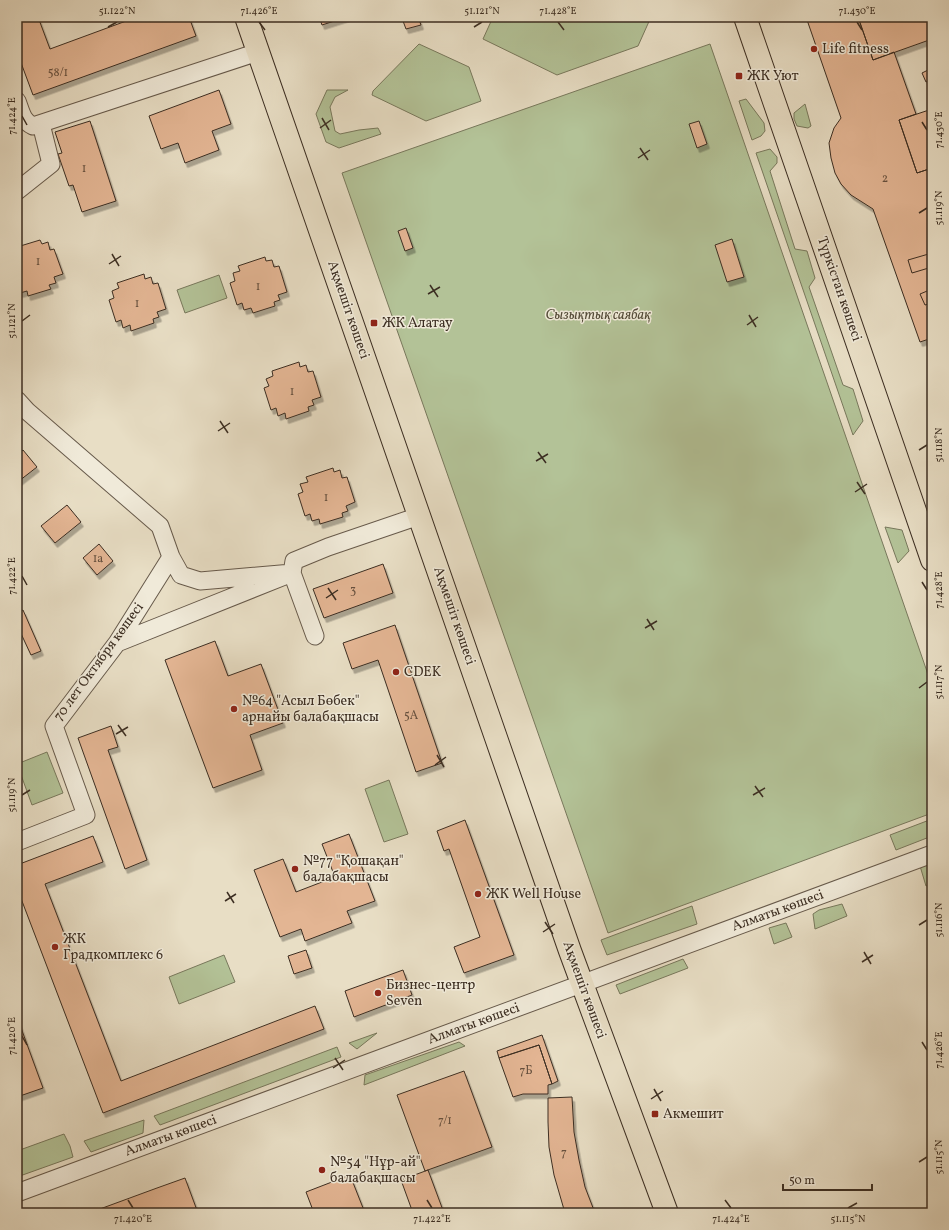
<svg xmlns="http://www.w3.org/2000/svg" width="949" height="1230" viewBox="0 0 949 1230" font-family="Vollkorn,serif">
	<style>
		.green { fill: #b3c297; stroke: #78785c }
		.building { fill: #e3b593; stroke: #3c2e22; filter: url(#shadow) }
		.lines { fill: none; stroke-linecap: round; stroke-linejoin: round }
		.minor-casing { stroke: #675a4b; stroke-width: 19 }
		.major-casing { stroke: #3c2e22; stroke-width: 24 }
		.minor { stroke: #f0ead9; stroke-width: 17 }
		.major { stroke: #e8dec5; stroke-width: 22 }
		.ticks { fill: none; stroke: #3c2e22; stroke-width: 1.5 }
		.poi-dot { fill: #8f2418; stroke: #f0ead9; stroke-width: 1.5 }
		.labels { text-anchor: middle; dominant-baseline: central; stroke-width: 3; stroke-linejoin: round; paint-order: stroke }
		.number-label { font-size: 12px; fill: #66503e }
		.poi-label { font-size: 14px; fill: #3c2e22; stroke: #f0ead9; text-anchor: start }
		.street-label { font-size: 14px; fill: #3c2e22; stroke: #f0ead9 }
		.park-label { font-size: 14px; font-style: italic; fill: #544c39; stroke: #f0ead9 }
		.neatline { fill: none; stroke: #3c2e22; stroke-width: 1.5 }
		.ticks-label { font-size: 10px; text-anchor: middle; fill: #3c2e22 }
	</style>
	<defs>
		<filter id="shadow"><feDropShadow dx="2.5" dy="4.5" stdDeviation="0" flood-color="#0004"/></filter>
	</defs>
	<rect width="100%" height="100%" fill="#e8dec5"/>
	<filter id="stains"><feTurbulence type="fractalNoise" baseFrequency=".005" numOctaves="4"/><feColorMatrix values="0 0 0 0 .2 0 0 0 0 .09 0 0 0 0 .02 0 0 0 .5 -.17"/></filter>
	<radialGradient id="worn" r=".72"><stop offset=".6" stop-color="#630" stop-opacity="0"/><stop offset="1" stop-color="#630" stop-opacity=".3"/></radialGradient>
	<!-- green -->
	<path class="green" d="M493 17H651L638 46 557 75 483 39Z
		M419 44 469 67 481 101 426 121 372 95 373 91Z
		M710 44 932 686V813L608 933 342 173Z
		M327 90H348L335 97 330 107 335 131 340 134 359 130 378 128 381 134 339 148 326 142 316 114Z
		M746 99 764 123 765 131 761 136 752 140 739 101Z
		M805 104 811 126 808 128 797 126 794 119V113Z
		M770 149 777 157V163L770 171 795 249 807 251 815 278 809 287 843 385 853 389 863 421 853 435 756 153Z
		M219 275 227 298 185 313 177 290Z
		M885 527 902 530 909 551 898 563Z
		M47 752 63 793 32 805 17 764Z
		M389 780 408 834 384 842 365 789Z
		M932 819V836L896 850 890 835Z
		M932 863V884L926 886 920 866Z
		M842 904 847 916 815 929 813 914 819 910Z
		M692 906 697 924 607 955 601 940Z
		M786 923 792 937 774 944 769 928Z
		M224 955 235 982 179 1004 169 977Z
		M683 959 688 968 620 994 616 985Z
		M377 1033 357 1049 349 1043Z
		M459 1042 465 1046 364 1085 365 1075Z
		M337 1047 341 1057 160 1125 154 1116Z
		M144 1120 143 1133 91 1152 84 1141Z
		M64 1134 70 1146 73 1157 17 1177V1151Z"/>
	<!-- building -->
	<path class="building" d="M17 17H38L50 49 137 17H189L196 36 33 95 17 52Z
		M319 17H347L322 25Z
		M414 17H418L421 25 406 29 403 21Z
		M806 17H858L873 60 894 52 916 114 899 120 917 173 932 168V338L920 342 873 209 851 195 841 184 835 173 831 158 829 143 834 128 841 118Z
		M858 17H932V39L873 60Z
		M932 68V79L926 82 922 73Z
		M219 90 231 124 212 131 219 150 185 163 178 143 161 149 149 116Z
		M932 109V168L917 173 899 120Z
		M90 121 116 201 82 212 73 185 69 186 58 154 62 153 55 132Z
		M699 121 707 144 697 148 689 124Z
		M406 228 413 248 405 251 398 231Z
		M732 239 744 277 727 282 715 245Z
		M40 240 42 244 48 242 50 250 54 249 63 274 54 277 56 283 49 285 51 289 28 296 27 291 20 293 17 286V247Z
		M932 253V267L912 273 908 260Z
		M265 257 266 261 272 260 274 267 279 266 287 292 278 295 280 300 274 302 275 306 253 313 251 308 244 310 242 303 237 305 230 283 235 281 233 273 240 271 238 266Z
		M144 274 145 279 151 277 153 284 158 283 166 309 157 312 159 317 153 319 154 323 131 331 130 325 123 328 121 320 116 322 109 300 114 298 112 291 119 288 117 283Z
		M932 289V303L925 305 920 294Z
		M299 362 300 367 306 365 308 372 313 371 321 397 312 400 314 405 308 407 309 411 286 419 285 413 278 416 276 408 271 410 264 388 269 386 266 379 273 376 272 371Z
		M23 450 37 467 19 481 17 478V455Z
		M333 468 334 472 340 470 342 478 347 477 355 502 346 506 348 511 342 513 343 517 320 524 319 519 312 521 310 514 305 516 298 494 303 492 300 484 308 482 306 477Z
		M67 505 81 522 55 543 41 526Z
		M99 544 113 561 97 575 83 558Z
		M383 564 393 593 324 618 313 589Z
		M23 610 41 651 31 655 17 625V613Z
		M395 625 442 763 416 772 378 660 352 669 343 643Z
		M215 641 228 676 261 664 283 723 250 735 262 770 213 788 165 660Z
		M111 726 118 747 108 750 147 860 125 869 78 738Z
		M465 820 514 955 464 973 454 947 480 937 449 849 444 851 437 831Z
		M349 834 375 901 347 911 352 923 305 941 301 929 280 937 254 870 283 859 296 892 335 877 322 844Z
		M93 836 103 862 45 884 121 1081 315 1006 324 1029 103 1113 17 888V865Z
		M306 950 312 968 294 974 288 956Z
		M403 970 412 995 354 1017 345 991Z
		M17 1017 43 1088 17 1097Z
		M542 1035 558 1081 552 1084 539 1045 499 1058 497 1051Z
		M539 1045 552 1084 548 1085V1094H523L513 1097 499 1058Z
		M464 1071 492 1147 425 1171 397 1095Z
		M572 1097 574 1132 579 1160 585 1187 595 1213H565L554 1175 549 1147 548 1122V1098Z
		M428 1170 444 1213H413L401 1180Z
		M350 1175 365 1213H314L306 1192Z
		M185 1178 198 1213H89L157 1188Z"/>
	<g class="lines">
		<defs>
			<path id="minor" d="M17 101C21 111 22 121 33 126L258 52
				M17 191 51 164 41 124
				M17 400 27 411 160 526 171 557 181 575 200 581 292 573 294 561 328 547 419 516
				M117 643 292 573 315 636
				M17 842 86 815 54 726 117 643 171 557
				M17 1193 932 854"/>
			<path id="major" d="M246 17 570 951 667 1213
				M745 17 932 560"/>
		</defs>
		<!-- minor casing -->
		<use href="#minor" class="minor-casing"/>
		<!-- major casing -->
		<use href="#major" class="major-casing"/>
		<!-- minor -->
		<use href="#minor" class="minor"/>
		<!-- major -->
		<use href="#major" class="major"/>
	</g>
	<!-- ticks -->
	<path class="ticks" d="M259 22 265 30M558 22 564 30M857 22 862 30M108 27 117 22M474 27 482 22M22 116 27 125M322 118 329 130M922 122 927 130M320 128 331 120M640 148 648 160M638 158 650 150M919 213 927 208M112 254 119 266M109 264 121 256M430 285 438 297M428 294 440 287M749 315 756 327M22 321 30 315M747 325 758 317M220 421 228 433M218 431 230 423M919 450 927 445M538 452 546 463M536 461 548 454M857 482 865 494M855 492 867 484M22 576 27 585M922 582 927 590M328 588 336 600M326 598 338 590M647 619 654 630M645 628 657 621M919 688 927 682M118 725 126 736M116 734 128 727M437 755 444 767M435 765 446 757M755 786 763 797M22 795 30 790M753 795 765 788M227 892 234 903M225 901 236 894M545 922 553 934M919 925 927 920M543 932 555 924M864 952 871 964M862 962 873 955M22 1036 27 1045M922 1042 927 1050M335 1058 343 1070M333 1068 345 1060M654 1089 661 1101M651 1099 663 1091M919 1162 927 1157M128 1200 133 1208M427 1200 432 1208M725 1200 731 1208M848 1208 857 1203"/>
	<!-- markers -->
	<g class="poi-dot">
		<circle cx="814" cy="49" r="4"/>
		<rect x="735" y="72" width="8" height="8" rx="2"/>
		<rect x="370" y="319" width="8" height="8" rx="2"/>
		<circle cx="396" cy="672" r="4"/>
		<circle cx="234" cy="709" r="4"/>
		<circle cx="295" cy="869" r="4"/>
		<circle cx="478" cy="894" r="4"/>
		<circle cx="55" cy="947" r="4"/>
		<circle cx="378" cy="993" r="4"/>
		<rect x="651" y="1110" width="8" height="8" rx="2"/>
		<circle cx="322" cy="1170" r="4"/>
	</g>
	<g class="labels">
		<!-- number labels -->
		<g class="number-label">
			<text x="58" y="73">58/1</text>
			<text x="84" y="169">1</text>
			<text x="885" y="179">2</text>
			<text x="38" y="262">1</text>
			<text x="258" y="287">1</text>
			<text x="137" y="304">1</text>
			<text x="292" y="392">1</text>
			<text x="326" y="498">1</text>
			<text x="98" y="559">1а</text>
			<text x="353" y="591">3</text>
			<text x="411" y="716">5А</text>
			<text x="526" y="1071">7Б</text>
			<text x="445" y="1121">7/1</text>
			<text x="564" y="1153">7</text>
		</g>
		<!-- poi labels -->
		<g class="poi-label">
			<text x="822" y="49">Life fitness</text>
			<text x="747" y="76">ЖК Уют</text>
			<text x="382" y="323">ЖК Алатау</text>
			<text x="404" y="672">CDEK</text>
			<text x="242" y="701">№64 "Асыл Бөбек"<tspan x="242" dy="16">арнайы балабақшасы</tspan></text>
			<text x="303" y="861">№77 "Қошақан"<tspan x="303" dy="16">балабақшасы</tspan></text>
			<text x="486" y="894">ЖК Well House</text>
			<text x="63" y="939">ЖК<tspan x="63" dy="16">Градкомплекс 6</tspan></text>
			<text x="386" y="985">Бизнес-центр<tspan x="386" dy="16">Seven</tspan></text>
			<text x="663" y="1114">Акмешит</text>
			<text x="330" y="1162">№54 "Нұр-ай"<tspan x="330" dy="16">балабақшасы</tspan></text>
		</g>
		<!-- street labels -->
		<g class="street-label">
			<text transform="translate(839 289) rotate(71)">Түркістан көшесі</text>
			<text transform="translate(348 310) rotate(71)">Ақмешіт көшесі</text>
			<text transform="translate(454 616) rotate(71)">Ақмешіт көшесі</text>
			<text transform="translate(99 662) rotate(-54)">70 лет Октября көшесі</text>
			<text transform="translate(778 911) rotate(-20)">Алматы көшесі</text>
			<text transform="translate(584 990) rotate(70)">Ақмешіт көшесі</text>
			<text transform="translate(474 1024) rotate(-20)">Алматы көшесі</text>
			<text transform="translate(171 1136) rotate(-20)">Алматы көшесі</text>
		</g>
		<!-- park labels -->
		<g class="park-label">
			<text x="598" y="315">Сызықтық саябақ</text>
		</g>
	</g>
	<!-- margin -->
	<rect width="949" height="1230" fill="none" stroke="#e8dec5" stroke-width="44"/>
	<!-- scale -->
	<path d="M783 1184v6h89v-6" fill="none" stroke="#3c2e22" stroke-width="2"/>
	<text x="789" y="1184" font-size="12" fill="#3c2e22" stroke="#f0ead9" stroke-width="3" paint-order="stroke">50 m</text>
	<rect x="22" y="22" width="905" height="1186" class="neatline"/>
	<g class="ticks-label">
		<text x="117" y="14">51.122°N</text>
		<text x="259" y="14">71.426°E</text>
		<text x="482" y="14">51.121°N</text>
		<text x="558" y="14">71.428°E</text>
		<text x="857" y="14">71.430°E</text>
		<text transform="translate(11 116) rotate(-90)" y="4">71.424°E</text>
		<text transform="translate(938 130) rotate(-90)" y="4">71.430°E</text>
		<text transform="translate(938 208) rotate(-90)" y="4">51.119°N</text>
		<text transform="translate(11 321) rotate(-90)" y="4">51.121°N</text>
		<text transform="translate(938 445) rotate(-90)" y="4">51.118°N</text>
		<text transform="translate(11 576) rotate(-90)" y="4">71.422°E</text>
		<text transform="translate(938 590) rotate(-90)" y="4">71.428°E</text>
		<text transform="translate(938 682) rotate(-90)" y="4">51.117°N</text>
		<text transform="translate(11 795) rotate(-90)" y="4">51.119°N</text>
		<text transform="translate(938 920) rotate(-90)" y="4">51.116°N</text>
		<text transform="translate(11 1036) rotate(-90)" y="4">71.420°E</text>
		<text transform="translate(938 1050) rotate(-90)" y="4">71.426°E</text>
		<text transform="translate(938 1157) rotate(-90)" y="4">51.115°N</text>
		<text x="133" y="1222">71.420°E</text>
		<text x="432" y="1222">71.422°E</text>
		<text x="731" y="1222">71.424°E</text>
		<text x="848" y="1222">51.115°N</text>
	</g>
	<rect width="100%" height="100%" filter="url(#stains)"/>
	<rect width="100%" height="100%" fill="url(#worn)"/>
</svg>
